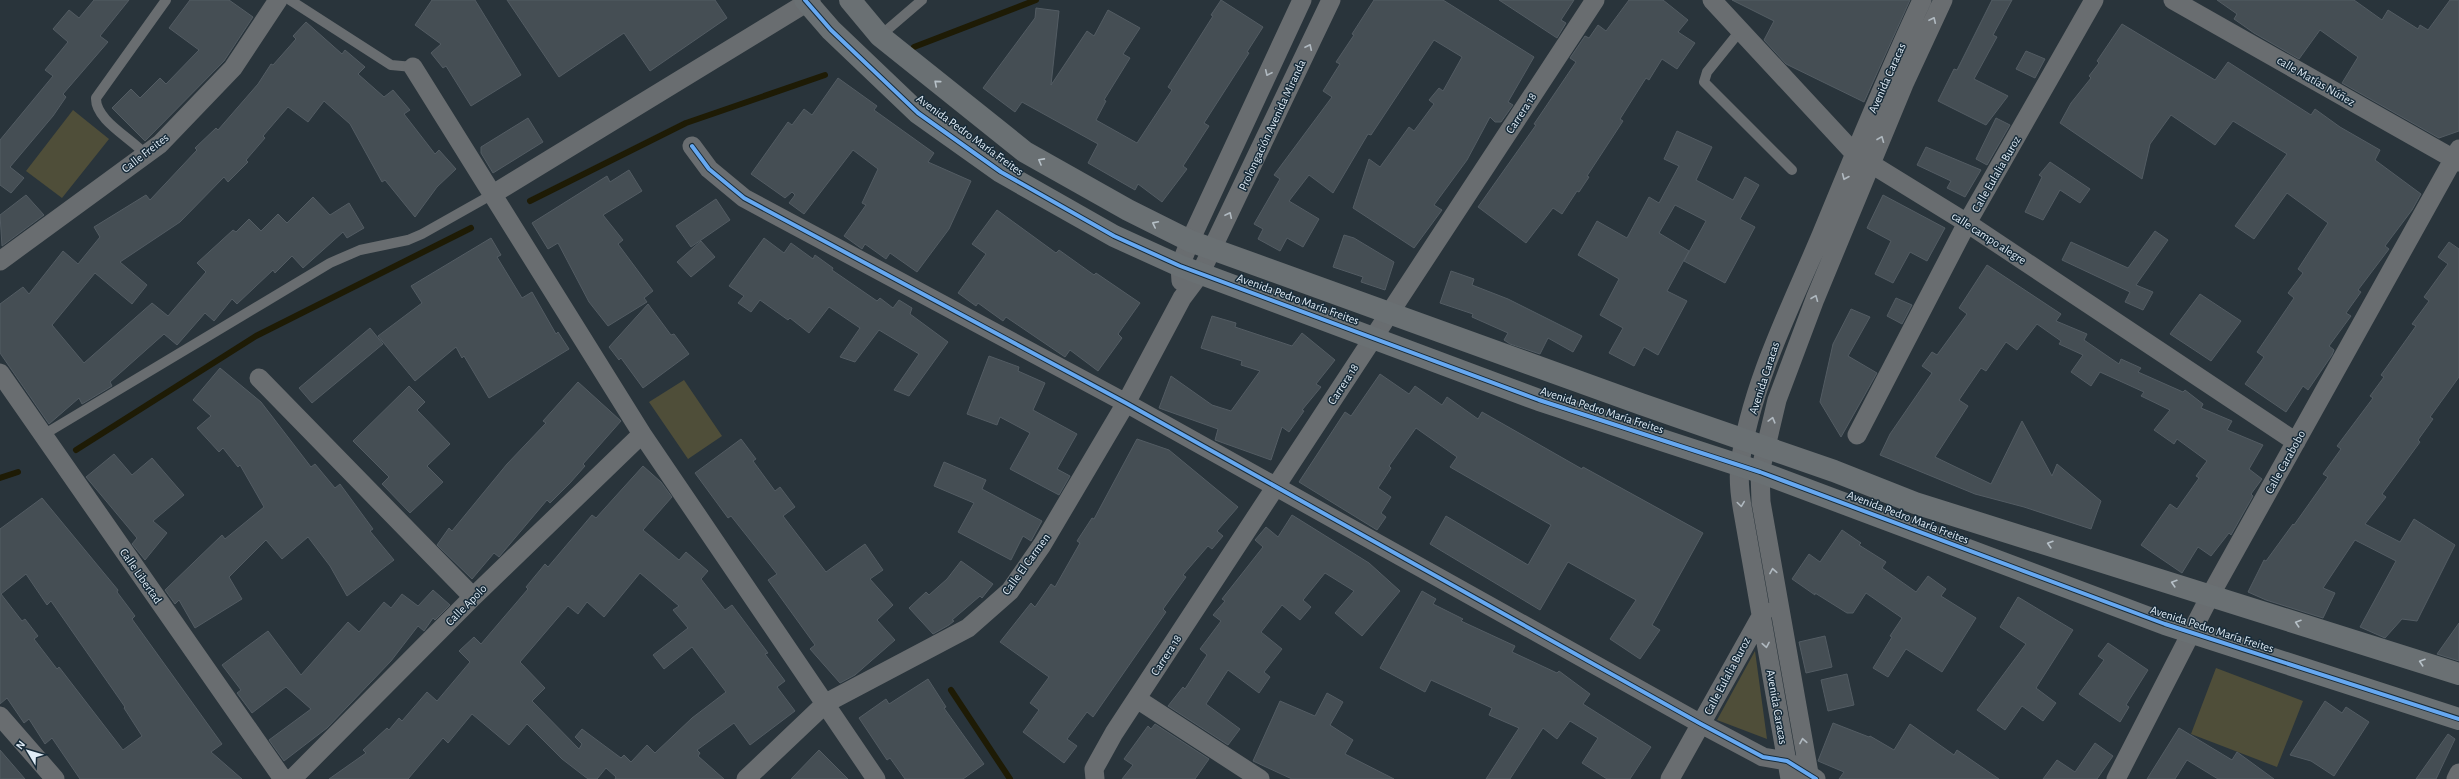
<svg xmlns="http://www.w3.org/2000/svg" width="2459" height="779" viewBox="0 0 2459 779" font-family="'Alegreya Sans',sans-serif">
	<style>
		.green { fill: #4f4e39 }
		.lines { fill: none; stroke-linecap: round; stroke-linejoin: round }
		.stream { stroke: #1e1b05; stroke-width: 6 }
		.building { fill: #454e54; stroke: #535c63; fill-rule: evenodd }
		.lane { stroke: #696d70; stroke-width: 10 }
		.street { stroke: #696d70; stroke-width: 19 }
		.secondary { stroke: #6a7073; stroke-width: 22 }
		.cycleway-casing { stroke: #172b39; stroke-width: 6 }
		.cycleway { stroke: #66a8f1; stroke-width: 4 }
		.oneway { stroke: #b0b9c0 }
		.oneway2 { stroke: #b7c1c8 }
		.labels { text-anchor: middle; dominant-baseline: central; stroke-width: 3; stroke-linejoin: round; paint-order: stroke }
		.street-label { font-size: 12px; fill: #e0ecf6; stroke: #172b39 }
	</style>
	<rect width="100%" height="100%" fill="#29343b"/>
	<!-- green -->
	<path class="green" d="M73 110 109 139 62 198 26 171Z
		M684 380 722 436 688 459 649 402Z
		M1755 651 1767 739 1717 720Z
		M2216 668 2303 701 2277 767 2191 734Z"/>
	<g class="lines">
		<!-- stream -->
		<path class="stream" d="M914 47 1036 0
			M530 201 686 123 825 75
			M76 450 256 336 471 228
			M0 478 18 472
			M951 690 1010 779"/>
	</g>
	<!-- building -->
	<path class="building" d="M94 0H129L100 36 108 42 63 94 66 97 53 116 10 167 24 178 11 193 0 185V140L53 76 45 70 68 42 53 29 69 10 79 18Z
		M190 0H229L253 17 224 61 145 141 112 108 131 89 140 98 160 78 166 84 199 50 169 28Z
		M432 0H475L521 75 471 106 446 66 443 68 431 53 441 44 415 25Z
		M507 0H715L727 18 650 71 624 33 559 77Z
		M1221 0 1263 27 1247 52 1249 53 1204 123 1209 126 1183 166 1187 169 1162 202 1138 184 1135 190 1088 163 1098 144 1022 102 1015 112 983 88 1035 18 1036 8 1059 11 1051 85 1087 31 1094 36 1108 10 1140 28 1123 54 1130 58 1104 100 1106 101 1096 120 1137 143 1172 90 1168 87 1213 16 1211 15Z
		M1374 0H1443L1534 57 1508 102 1513 105 1501 122H1495L1490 117 1467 160 1434 205 1442 210 1414 248 1353 208 1369 159 1380 167 1409 127 1414 131 1434 104 1429 100 1439 88 1443 91 1462 57 1434 40 1371 135 1368 134 1333 193 1309 175 1289 201 1319 219 1303 247 1287 238 1280 251 1258 239 1263 229 1254 224 1280 179 1274 175 1332 97 1323 91 1340 64 1336 62 1354 35 1352 34Z
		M1499 0H1574L1561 20 1566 23 1557 38Z
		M1629 0H1663L1688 20 1678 32 1695 43 1677 69 1662 59 1649 80 1646 78 1620 119 1623 121 1587 176 1589 177 1579 192 1577 191 1562 214 1553 208 1526 243 1478 207 1536 125 1534 124 1576 62 1570 58 1585 36 1589 38 1598 25 1606 31Z
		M1732 0H1910L1864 102 1786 64 1764 40 1774 21Z
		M1992 0H2012L1993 35 1997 37 1974 79 2008 96 1986 125 1938 101 1954 69 1957 70Z
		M2217 0H2354L2382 20 2388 10 2418 29 2420 25 2428 30 2450 0H2459V131L2439 138 2342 83 2358 57 2320 30 2299 59 2254 33 2234 19 2237 14Z
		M306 22 342 54 345 50 365 67 358 74 384 97 393 90 410 110 404 114 435 154 439 150 456 169 437 187 415 217 385 180 382 182 350 124 324 101 308 122 288 107 263 136 265 138 246 160 248 162 228 182 224 177 180 222 120 262 147 285 132 304 95 273 52 325 84 363 152 303 168 316 206 272 197 263 233 230 236 232 249 219 261 231 278 214 287 223 313 197 330 215 349 203 364 228 347 238 343 232 303 268 292 256 275 273 273 270 237 304 232 299 214 321 205 313 177 345 164 334 110 382 112 386 82 404 79 398 49 424 0 353V304L23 287 29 294 63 251 78 264 100 237 94 227 146 195 150 200 197 150 195 148 216 128 218 130 258 84 271 64 273 65 296 39 293 36Z
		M2122 24 2215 80 2228 62 2311 115 2315 109 2340 127 2380 150 2375 160 2421 194 2412 210 2385 246 2389 249 2358 290 2361 292 2346 313 2351 316 2329 346 2334 350 2332 355 2308 390 2303 386 2286 412 2245 384 2264 357 2257 352 2294 298 2288 293 2303 273 2298 269 2328 223 2287 193 2254 239 2235 226 2287 154 2233 121 2215 145 2171 115 2150 144 2142 179 2060 123 2071 103 2091 78 2089 76 2099 63 2097 61Z
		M2026 51 2045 59 2035 78 2016 69Z
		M838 78 877 106 874 110 934 153 928 162 971 181 949 229 917 272 890 253 886 259 865 244 862 249 844 236 866 205 862 203 878 169 853 150 804 214 789 203 795 195 792 192 785 198 751 174 788 122 792 125 804 109 812 115Z
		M528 118 543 142 493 173 481 153V147Z
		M1996 118 2010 125 1987 165 1976 159Z
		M1677 131 1712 147 1696 180 1733 200 1745 177 1759 185 1740 219 1755 227 1725 283 1684 261 1706 221 1675 205 1659 233 1689 251 1667 291 1687 301 1658 355 1644 347 1634 366 1609 353 1623 328 1600 315 1619 279 1578 255 1597 221 1627 238 1649 197 1659 203 1679 166 1664 159Z
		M1926 147 1981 170 1965 197 1947 188 1951 181 1917 165Z
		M2050 162 2090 189 2080 203 2060 190 2043 220 2025 212 2042 177 2039 175Z
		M629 170 642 191 603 215 623 240 618 244 653 291 644 298 647 302 608 326 589 302 558 243 548 249 532 223 607 176 610 182Z
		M26 195 44 215 2 246 0 215Z
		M1883 195 1945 228 1927 261 1910 252 1893 283 1875 274 1891 241 1867 228Z
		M716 199 730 220 691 247 676 226Z
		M997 210 1056 253 1059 250 1094 275 1096 273 1140 303 1118 334 1122 338 1098 371 1070 350 1065 357 1006 317 1003 321 978 303 976 306 958 293 986 254 972 244Z
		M2155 231 2168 240 2136 285 2153 292 2143 310 2125 302 2130 292 2062 260 2071 242 2128 268Z
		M1344 235 1354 238 1394 262 1385 290 1361 282 1363 277 1333 267Z
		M491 238 501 255 497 257 522 298 532 292 556 334 558 332 569 349 489 398 464 356 462 358 456 347 415 381 378 336 422 303 411 286Z
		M764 238 784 253 791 243 813 259 815 255 833 268 832 270 877 301 880 298 893 308 899 300 912 308 910 314 948 342 909 396 894 390 919 354 879 330 855 362 840 357 860 328 829 307 809 333 790 318 788 320 760 300 751 312 738 303 744 296 729 286Z
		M701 241 715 257 691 277 677 262Z
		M2449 242 2459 249V377L2430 417 2433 419 2418 440 2420 442 2382 494 2386 497 2365 524 2400 542 2414 519 2455 545 2417 621 2402 619 2385 638 2360 627 2396 561 2355 540 2323 588 2335 593 2323 618 2266 600 2248 592 2264 560 2266 561 2293 524 2294 525 2328 477 2323 474 2341 449 2337 446 2373 398 2370 396 2384 377 2381 375 2416 326 2412 324 2429 301 2424 297 2448 264 2438 257Z
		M1987 265 2061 314 2056 321 2087 334 2084 340 2119 364 2121 359 2141 368 2138 372 2183 392 2185 390 2203 404 2201 408 2232 421 2227 430 2263 445 2249 469 2262 479 2251 494 2253 496 2231 535 2229 533 2211 556 2198 547 2182 573 2141 545 2170 504 2177 509 2199 478 2196 476 2207 461 2177 439 2174 444 2154 430 2170 410 2141 396 2144 392 2100 372 2091 386 2071 372 2083 355 2059 344 2061 341 2037 324 2017 350 2006 342 1986 371 1981 368 1959 400 1968 406 1935 457 1991 484 2022 421 2052 476 2057 464 2101 501 2091 529 2024 507 1975 494 1880 455 1890 434 1932 373 1922 366 1932 352 1937 355 1967 314 1959 308Z
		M1451 271 1474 279 1472 285 1508 299 1582 336 1573 352 1548 338 1540 354 1510 344 1504 340 1508 333 1472 317 1473 314 1440 303Z
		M2200 294 2241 321 2211 361 2170 334Z
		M1896 298 1912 305 1902 324 1887 316Z
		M648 304 671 335 674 334 689 354 643 388 621 358 619 360 609 347Z
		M1851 309 1870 317 1848 356 1877 373 1841 437 1820 402 1833 344Z
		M1212 316 1236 323 1235 327 1292 346 1302 333 1335 360 1316 384 1321 387 1302 410 1304 411 1289 432 1282 427 1271 460 1215 440 1218 429 1159 408 1171 376 1212 405 1231 411 1260 371 1241 365 1242 361 1201 348Z
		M370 328 383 344 312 403 299 388Z
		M989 356 1019 367 1018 371 1045 383 1033 410 1077 434 1057 469 1070 476 1059 495 1010 469 1030 433 1000 417 997 425 967 414Z
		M220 368 261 402 311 467 315 464 335 488 340 484 373 529 370 531 394 560 347 596 330 566 308 537 282 559 266 540 229 577 242 599 195 628 179 600 175 604 165 590 222 535 225 539 264 507 240 465 238 467 223 448 219 452 197 428 211 416 193 400Z
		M1380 374 1409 394 1415 386 1442 405 1447 397 1478 419 1482 412 1582 469 1583 467 1703 533 1652 625 1660 630 1640 659 1610 639 1636 600 1568 562 1540 610 1430 544 1446 516 1528 565 1551 525 1450 467 1457 457 1416 428 1389 466 1391 468 1378 488 1391 497 1381 513 1386 517 1377 530 1299 482 1345 412 1351 416Z
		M578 382 621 421 583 464 585 466 570 483 550 503 547 500 499 557 494 553 472 579 437 545 449 528 452 531 507 464 546 423 543 421Z
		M409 386 425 402 417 410 450 444 427 466 443 482 410 513 382 484 389 477 353 441Z
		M741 439 756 459 753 461 775 491 780 487 795 507 783 516 826 572 865 544 883 570 870 579 893 605 877 620 895 640 855 675 840 683 810 649 815 645 768 580 777 574 731 516 728 518 695 473Z
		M1137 439 1169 450 1238 507 1217 531 1223 536 1212 549 1208 546 1183 575 1186 577 1163 609 1166 612 1093 717 1087 712 1067 739 1077 746 1064 763 1023 732 1039 710 1030 703 1049 677 1000 642 1031 603 1035 607 1051 584 1055 587 1080 543 1077 541 1092 518 1094 519Z
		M114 454 132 475 152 458 184 495 153 521 167 533 145 560 132 544 137 538 86 477Z
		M944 462 986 480 982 489 1042 521 1031 541 1023 536 1011 560 958 532 974 503 934 486Z
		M643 466 661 482 672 497 643 530 679 560 686 552 708 571 701 579 725 610 732 605 768 653 765 654 785 681 777 687 795 711 750 745 734 723 697 750 700 753 698 756 724 779H615L616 777 606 768 597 779H588L562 759 527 724 509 745 472 714 448 743 443 738 408 779H329L366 753 363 750 387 728 389 730 399 718 402 721 427 692 437 701 470 662 459 651 474 637 481 644 528 589 526 587 545 564 548 567 592 515 596 518ZM640 573 679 606 673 610 688 628 653 655 664 669 692 647 726 692 692 718 655 753 647 745 631 762 624 755 621 758 582 729 575 737 582 744 579 749 532 701 545 688 520 662 568 606 578 614 587 602 604 617Z
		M42 498 118 590 117 592 135 616 132 619 222 744 211 752 242 779H80L52 738 45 744 29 719 24 723 7 698 0 704V529ZM26 574 47 605 51 601 125 707 124 708 142 736 123 750 59 667 57 669 34 639 38 636 25 619 22 621 1 594Z
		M1292 515 1369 563 1400 591 1362 636 1335 613 1354 591 1325 573 1303 600 1311 607 1300 620 1282 605 1261 632 1282 649 1264 672 1270 677 1259 693 1228 670 1206 704 1240 729 1228 745 1168 706 1183 687 1185 689 1207 655 1200 649 1221 621 1213 615 1225 601 1222 599 1263 547 1255 540 1266 527 1278 537Z
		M1842 530 1861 543 1859 545 1886 562 1882 568 1916 592 1928 576 1946 589 1941 596 1976 618 1942 672 1906 649 1888 677 1873 668 1892 637 1890 636 1902 618 1866 593 1853 613H1847L1815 593V595L1792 579 1809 554 1820 562Z
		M961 561 993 584 982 598 980 596 952 620 954 621 949 625 933 634 909 608 926 592 929 595 947 579Z
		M433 590 450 605 435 620 433 618 424 631 418 626 391 661 327 728 284 761 269 740 311 709 286 687 252 713 237 693 241 690 222 665 268 631 301 675 348 622 359 632 384 602 391 608 402 594 418 606Z
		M1422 591 1436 599 1433 604 1463 619 1461 621 1515 646 1512 652 1557 673 1559 671 1590 694 1583 704 1651 747 1630 779H1607L1582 763 1598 738 1570 721 1557 739 1543 728 1510 779H1486L1519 728 1489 715 1492 708 1431 680 1425 692 1380 668Z
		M2018 597 2073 630 2036 688 2056 703 2043 721 2022 706 2005 730 1977 710 2026 644 2000 627Z
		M2459 623V661L2437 654Z
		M1825 636 1832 667 1806 673 1799 642Z
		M2108 643 2148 670 2126 705 2129 707 2120 722 2079 694 2104 660 2098 656Z
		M1847 674 1854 705 1828 711 1821 680Z
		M928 679 946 707 944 708 984 764 963 779H905L890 758 887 760 859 718 886 699 889 704Z
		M1327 693 1343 702 1330 725 1353 740 1345 754 1394 779H1292L1253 761 1280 701 1315 716Z
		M2325 701 2342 713 2346 707 2369 722 2334 776 2311 761 2290 755Z
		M1833 723 1869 737 1870 736 1894 750 1910 724 1954 755 1957 750 1999 779H1839L1844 772 1818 761Z
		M1155 724 1209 759 1195 779H1122L1133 765 1124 759 1148 726 1151 729Z
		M2179 728 2232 760 2237 752 2274 779H2218L2187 760 2175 779H2147Z
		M2448 734 2455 739 2436 779H2416Z
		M2095 743 2113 756 2097 779H2043L2057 760 2075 772Z
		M0 750 25 779H0Z
		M819 750 848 779H791Z"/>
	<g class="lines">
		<!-- lane -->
		<path class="lane" d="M290 0 391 65 413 67
			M1740 31 1707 72 1704 82 1792 170
			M880 36 922 0
			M145 154C131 138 95 120 96 98L166 0
			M43 435 330 263 360 250 408 240 422 234 493 194"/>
		<!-- street -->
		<path class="street" d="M1712 0 1855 154 1967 223 2296 442
			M2173 0 2459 162
			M413 67 642 434 876 779
			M692 146 709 169 744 198 1126 403 1701 724 1763 757 1787 761 1816 779
			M493 194 811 0
			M0 261 160 144 233 68 278 0
			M1181 281 1180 266 1190 241 1302 0
			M0 373 283 779
			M259 378 473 597
			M1857 435 1967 223 2094 0
			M1137 699 1260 779
			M0 716 55 779
			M292 779 473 597 642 434
			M746 779 826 703 968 628 1010 591 1042 545 1126 403 1182 298 1200 274 1331 0
			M1095 779 1094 769 1114 733 1595 0
			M1670 779 1764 611
			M1790 779 1743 512C1740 496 1738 480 1740 464 1751 384 1791 307 1822 233 1854 155 1886 77 1922 0
			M1810 779 1761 502 1760 472 1777 400 1815 299 1904 84 1943 0
			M2116 779 2211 594 2459 149
			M2456 779 2459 773"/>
		<!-- secondary -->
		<path class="secondary" d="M805 0 831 30 918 113 1001 172 1114 236 1180 266 1539 400 1760 472 2165 624 2459 719
			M850 0 880 36 1025 152 1128 210 1190 241 1641 404 1834 471 1915 503 2459 674"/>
		<defs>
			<path id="cycleway" d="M805 0 831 30 918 113 1001 172 1114 236 1180 266 1539 400 1760 472 2165 624 2459 719
				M692 146 709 169 744 198 1126 403 1701 724 1763 757 1787 761 1816 779"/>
		</defs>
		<!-- cycleway casing -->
		<use href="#cycleway" class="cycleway-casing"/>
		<!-- cycleway -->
		<use href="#cycleway" class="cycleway"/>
	</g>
	<!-- one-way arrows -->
	<defs><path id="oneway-chevron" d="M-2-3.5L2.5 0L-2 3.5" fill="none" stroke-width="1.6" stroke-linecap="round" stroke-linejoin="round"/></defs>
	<g class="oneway">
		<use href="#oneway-chevron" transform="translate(1933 20) rotate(-65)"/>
		<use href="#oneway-chevron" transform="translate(1309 47) rotate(-65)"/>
		<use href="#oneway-chevron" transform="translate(1268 73) rotate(115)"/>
		<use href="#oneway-chevron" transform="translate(1881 139) rotate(-68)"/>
		<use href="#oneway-chevron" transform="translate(1845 177) rotate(113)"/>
		<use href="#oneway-chevron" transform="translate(1229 215) rotate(-65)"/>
		<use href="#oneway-chevron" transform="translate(1815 298) rotate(-68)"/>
		<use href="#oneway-chevron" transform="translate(1772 420) rotate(-75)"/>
		<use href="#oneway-chevron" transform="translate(1741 504) rotate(82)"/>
		<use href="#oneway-chevron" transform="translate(1773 571) rotate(-100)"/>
		<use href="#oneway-chevron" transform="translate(1766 645) rotate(80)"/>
		<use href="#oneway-chevron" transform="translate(1803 741) rotate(-100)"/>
	</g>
	<g class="oneway2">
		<use href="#oneway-chevron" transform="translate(937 83) rotate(-140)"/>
		<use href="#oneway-chevron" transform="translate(1041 161) rotate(-151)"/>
		<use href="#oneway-chevron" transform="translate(1155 224) rotate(-153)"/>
		<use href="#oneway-chevron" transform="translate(2050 544) rotate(-163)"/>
		<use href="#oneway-chevron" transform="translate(2174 583) rotate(-163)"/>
		<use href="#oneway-chevron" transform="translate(2298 623) rotate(-162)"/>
		<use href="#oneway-chevron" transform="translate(2422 662) rotate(-162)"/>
	</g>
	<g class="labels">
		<!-- street labels -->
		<g class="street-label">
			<text transform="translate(1887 78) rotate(-66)">Avenida Caracas</text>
			<text transform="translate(2316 81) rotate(30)">calle Matías Núñez</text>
			<text transform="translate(1521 113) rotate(-57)">Carrera 18</text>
			<text transform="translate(1272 125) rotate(-65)">Prolongación Avenida Miranda</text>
			<text transform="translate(970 135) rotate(36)">Avenida Pedro María Freites</text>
			<text transform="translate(145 153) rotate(-38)">Calle Freites</text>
			<text transform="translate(1996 174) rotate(-60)">Calle Eulalia Buroz</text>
			<text transform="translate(1989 238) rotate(33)">calle campo alegre</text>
			<text transform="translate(1298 299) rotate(20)">Avenida Pedro María Freites</text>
			<text transform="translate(1764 378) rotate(-72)">Avenida Caracas</text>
			<text transform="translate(1343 384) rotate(-57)">Carrera 18</text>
			<text transform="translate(1602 410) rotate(18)">Avenida Pedro María Freites</text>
			<text transform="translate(2285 462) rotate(-61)">Calle Carabobo</text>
			<text transform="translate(1908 517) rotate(21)">Avenida Pedro María Freites</text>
			<text transform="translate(1026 564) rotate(-54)">Calle El Carmen</text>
			<text transform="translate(141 576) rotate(55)">Calle Libertad</text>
			<text transform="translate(466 605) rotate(-45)">Calle Apolo</text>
			<text transform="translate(2212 629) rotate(18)">Avenida Pedro María Freites</text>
			<text transform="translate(1166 655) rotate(-57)">Carrera 18</text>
			<text transform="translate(1727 676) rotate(-62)">Calle Eulalia Buroz</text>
			<text transform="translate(1777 707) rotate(80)">Avenida Caracas</text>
		</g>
	</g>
	<!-- north arrow -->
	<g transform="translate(28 751) rotate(308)" stroke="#172b39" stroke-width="3" paint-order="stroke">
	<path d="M0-3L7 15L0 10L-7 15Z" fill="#e0ecf6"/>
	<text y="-6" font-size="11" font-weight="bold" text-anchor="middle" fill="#e0ecf6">N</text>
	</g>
</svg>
